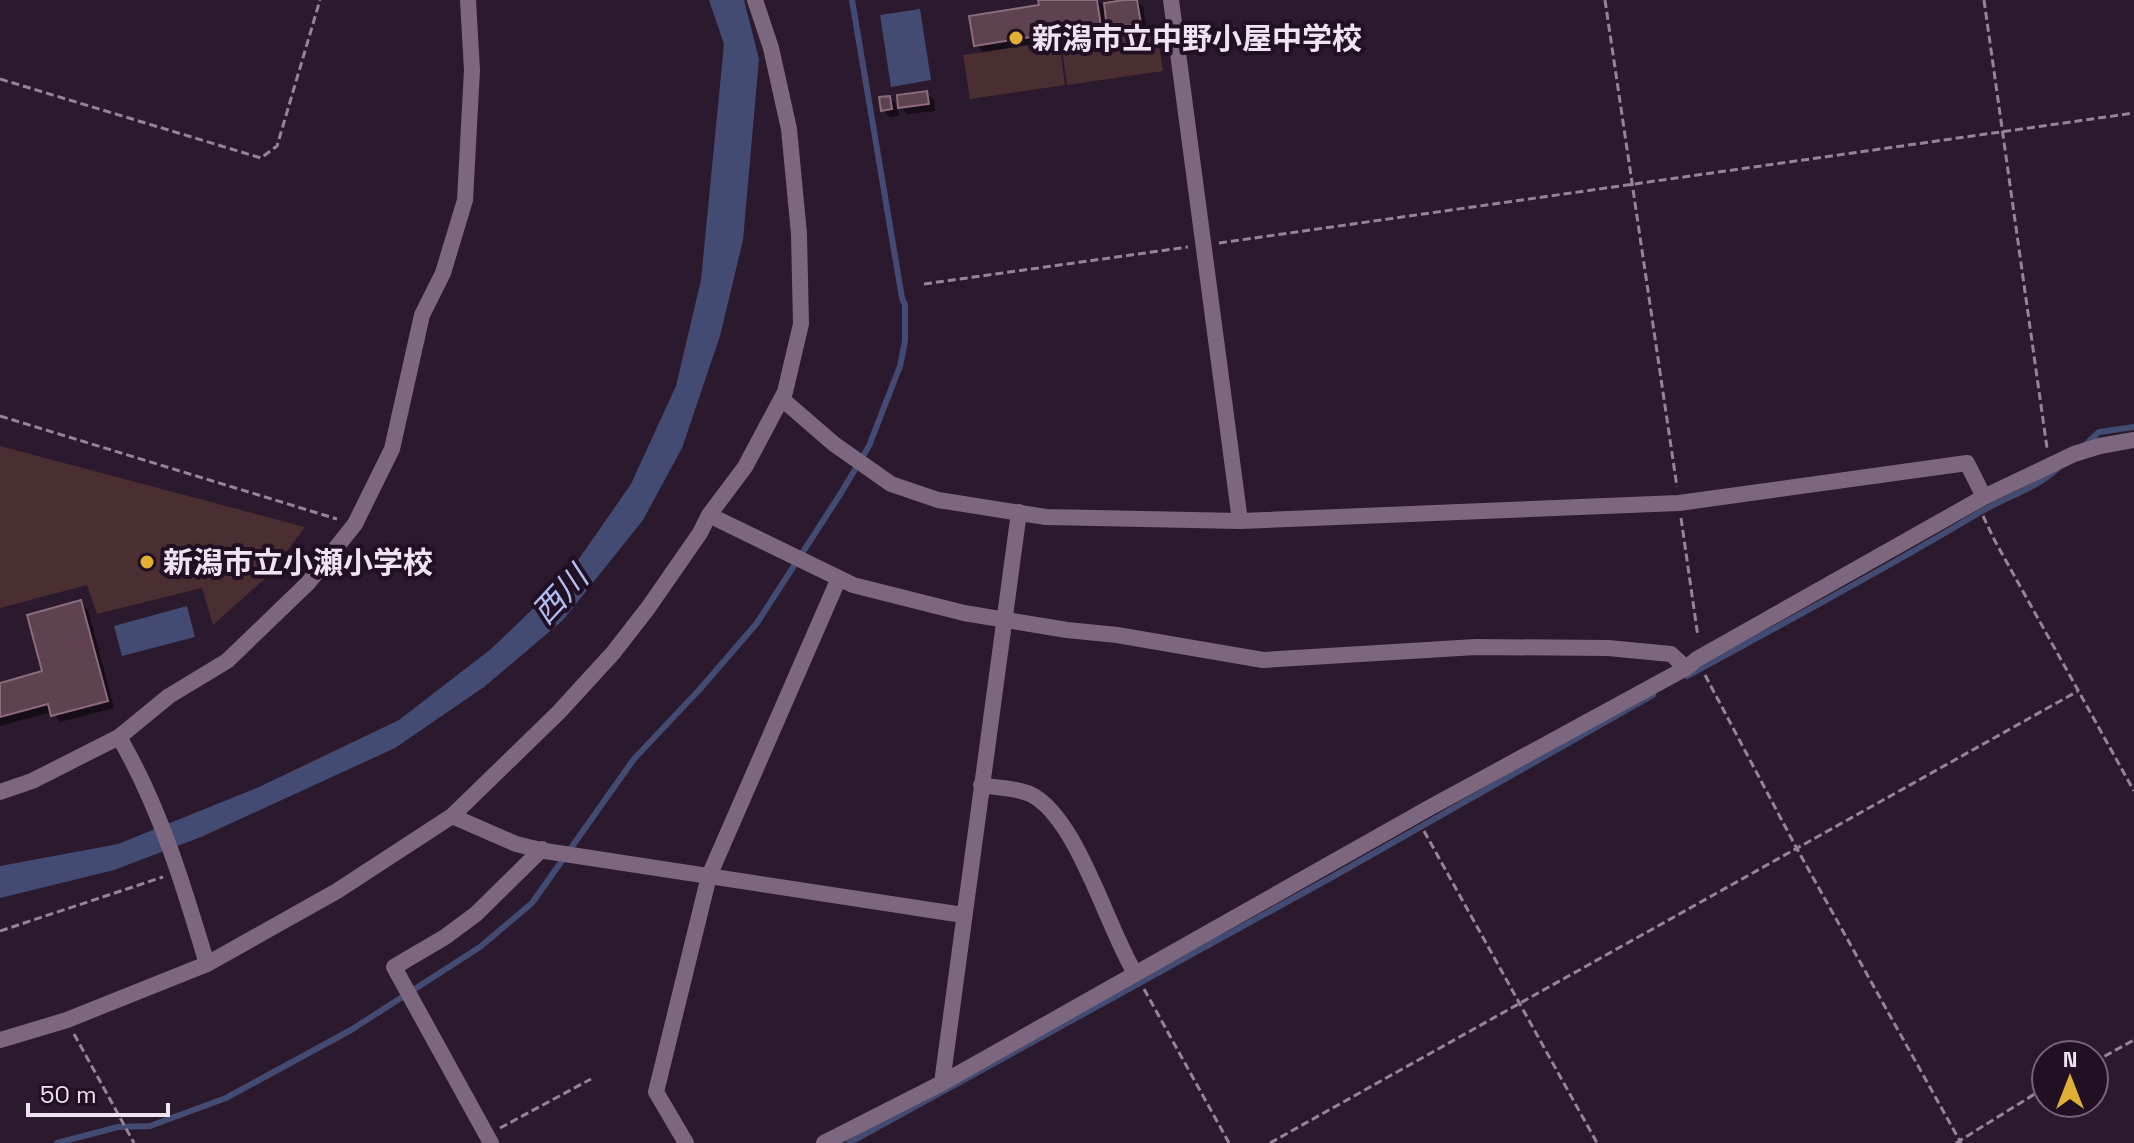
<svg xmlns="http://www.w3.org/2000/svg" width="2134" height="1143" viewBox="0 0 2134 1143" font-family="'Space Grotesk','Noto Sans JP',sans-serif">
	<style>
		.green { fill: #4b2e31 }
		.water { fill: #434b73 }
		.shadow { fill: #0007 }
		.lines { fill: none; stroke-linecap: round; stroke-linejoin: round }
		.stream { stroke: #434b73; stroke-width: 6 }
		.building { fill: #5e4250; stroke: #8b6c7a; stroke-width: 2 }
		.path { stroke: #948495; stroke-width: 3; stroke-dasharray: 8 4; stroke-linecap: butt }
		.street { stroke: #7d677f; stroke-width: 16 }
		.poi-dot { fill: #dfb034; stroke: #211023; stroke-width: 3 }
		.labels { text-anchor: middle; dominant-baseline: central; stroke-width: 8; stroke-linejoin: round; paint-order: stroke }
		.poi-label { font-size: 30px; font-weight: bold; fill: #f0e3f1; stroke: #211023; text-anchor: start }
		.water-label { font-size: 32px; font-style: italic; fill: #b1bef3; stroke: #211023 }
	</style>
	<rect width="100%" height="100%" fill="#2b192d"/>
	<!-- green -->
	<path class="green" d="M1156 26 1163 71 1067 85 1061 40Z
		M1059 41 1065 85 970 99 963 55Z
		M0 446 305 527 269 575 213 625 202 588 97 614 87 585 0 608Z"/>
	<!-- water -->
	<path class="water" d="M709 0H744L759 59 743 240 720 336 682 448 643 520 563 620 484 687 395 748 201 837 114 870 0 898V866L118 844 259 787 399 720 491 649 567 576 631 484 676 386 701 280 724 44Z
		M920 9 931 80 891 87 880 15Z
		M187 606 195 637 122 656 114 626Z"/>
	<!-- shadow -->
	<path class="shadow" d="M1040 0H1098L1103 5 1114 3 1111 0H1136L1143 7 1147 31 1117 36 1106 25 1107 32 983 52 976 45 1041 6Z
		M926 93 934 100 935 111 907 114 900 107Z
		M890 98 897 105 899 116 890 117 883 110Z
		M80 602 88 610 114 708 60 722 52 712 0 726V685L45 673Z"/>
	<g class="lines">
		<!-- stream -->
		<path class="stream" d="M2084 446 2099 432 2134 427
			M1687 676C1784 623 1882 571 1977 514 2003 498 2035 489 2057 469
			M57 1143 118 1127 150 1126 226 1098 351 1030 480 947 532 903 634 759 700 689 757 623 841 493 869 446 900 366 905 341V305L902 298 852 0
			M849 1143 1334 876 1653 695"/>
	</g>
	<!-- building -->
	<path class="building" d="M1038 0H1097L1101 26 974 46 969 16 1039 5Z
		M1124 0H1137L1141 24 1107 29 1104 3Z
		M927 91 929 104 898 108 897 95Z
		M890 96 892 109 881 111 879 97Z
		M81 600 108 701 51 716 48 704 0 717V683L42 671 27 615Z"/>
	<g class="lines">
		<!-- path -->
		<path class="path" d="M1605 0 1677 487
			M1984 0 2047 448
			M0 79 261 158 277 146 320 0
			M1219 243 2134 113
			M924 284 1188 247
			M0 416 337 519
			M1983 516 1995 541 2134 791
			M1681 518 1698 637
			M1705 675 1796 847 1961 1143
			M1424 831 1597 1143
			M0 931 163 877
			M1144 989 1229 1143
			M74 1034 134 1143
			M2094 1062 2134 1040
			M500 1128 591 1079
			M1270 1143 2078 691
			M1956 1143 2046 1087"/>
		<!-- street -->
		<path class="street" d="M1171 0 1240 521
			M782 399 834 444 891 484 938 500 1046 517 1240 521 1679 503 1967 463 1984 497
			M709 515 853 585 964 613 1067 630 1117 635 1263 660 1476 647 1608 648 1671 654 1686 668
			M119 737C160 807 184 887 207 964
			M981 785C996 788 1017 788 1030 794 1077 816 1107 928 1135 973
			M0 792 32 781 119 737 169 696 227 661 308 583 355 524 392 449 422 315 443 273 465 200 472 70 468 0
			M452 816 516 844 545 851 963 915
			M0 1040 67 1020 207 964 337 891 452 816 559 712 613 653 648 608 700 533 709 515 745 467 785 392 801 324 799 234 789 129 771 48 755 0
			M942 1083 1019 512
			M491 1143 394 967 445 937 476 914 542 849
			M686 1143 656 1092 709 876 839 578
			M824 1143 942 1083 1429 808 1686 668 1697 659 1984 497 2074 454 2100 446 2134 440"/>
	</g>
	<!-- markers -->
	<g class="poi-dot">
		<circle cx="1016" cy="38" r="8"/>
		<circle cx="147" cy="562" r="8"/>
	</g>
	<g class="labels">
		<!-- poi labels -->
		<g class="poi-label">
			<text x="1032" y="38">新潟市立中野小屋中学校</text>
			<text x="163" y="562">新潟市立小瀬小学校</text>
		</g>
		<!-- water labels -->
		<g class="water-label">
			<text transform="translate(560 595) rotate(-47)">西川</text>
		</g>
	</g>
	<!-- north arrow -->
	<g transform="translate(2070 1079)"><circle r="38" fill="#211023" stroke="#746475" stroke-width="2"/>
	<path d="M0-6L14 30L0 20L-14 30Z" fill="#dfb034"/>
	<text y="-12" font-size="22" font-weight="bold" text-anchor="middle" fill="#f0e3f1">N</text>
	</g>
	<!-- scale -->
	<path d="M28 1103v12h140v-12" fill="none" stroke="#f0e3f1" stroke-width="4"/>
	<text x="40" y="1103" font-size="24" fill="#f0e3f1" stroke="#211023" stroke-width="6" paint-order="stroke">50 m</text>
</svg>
